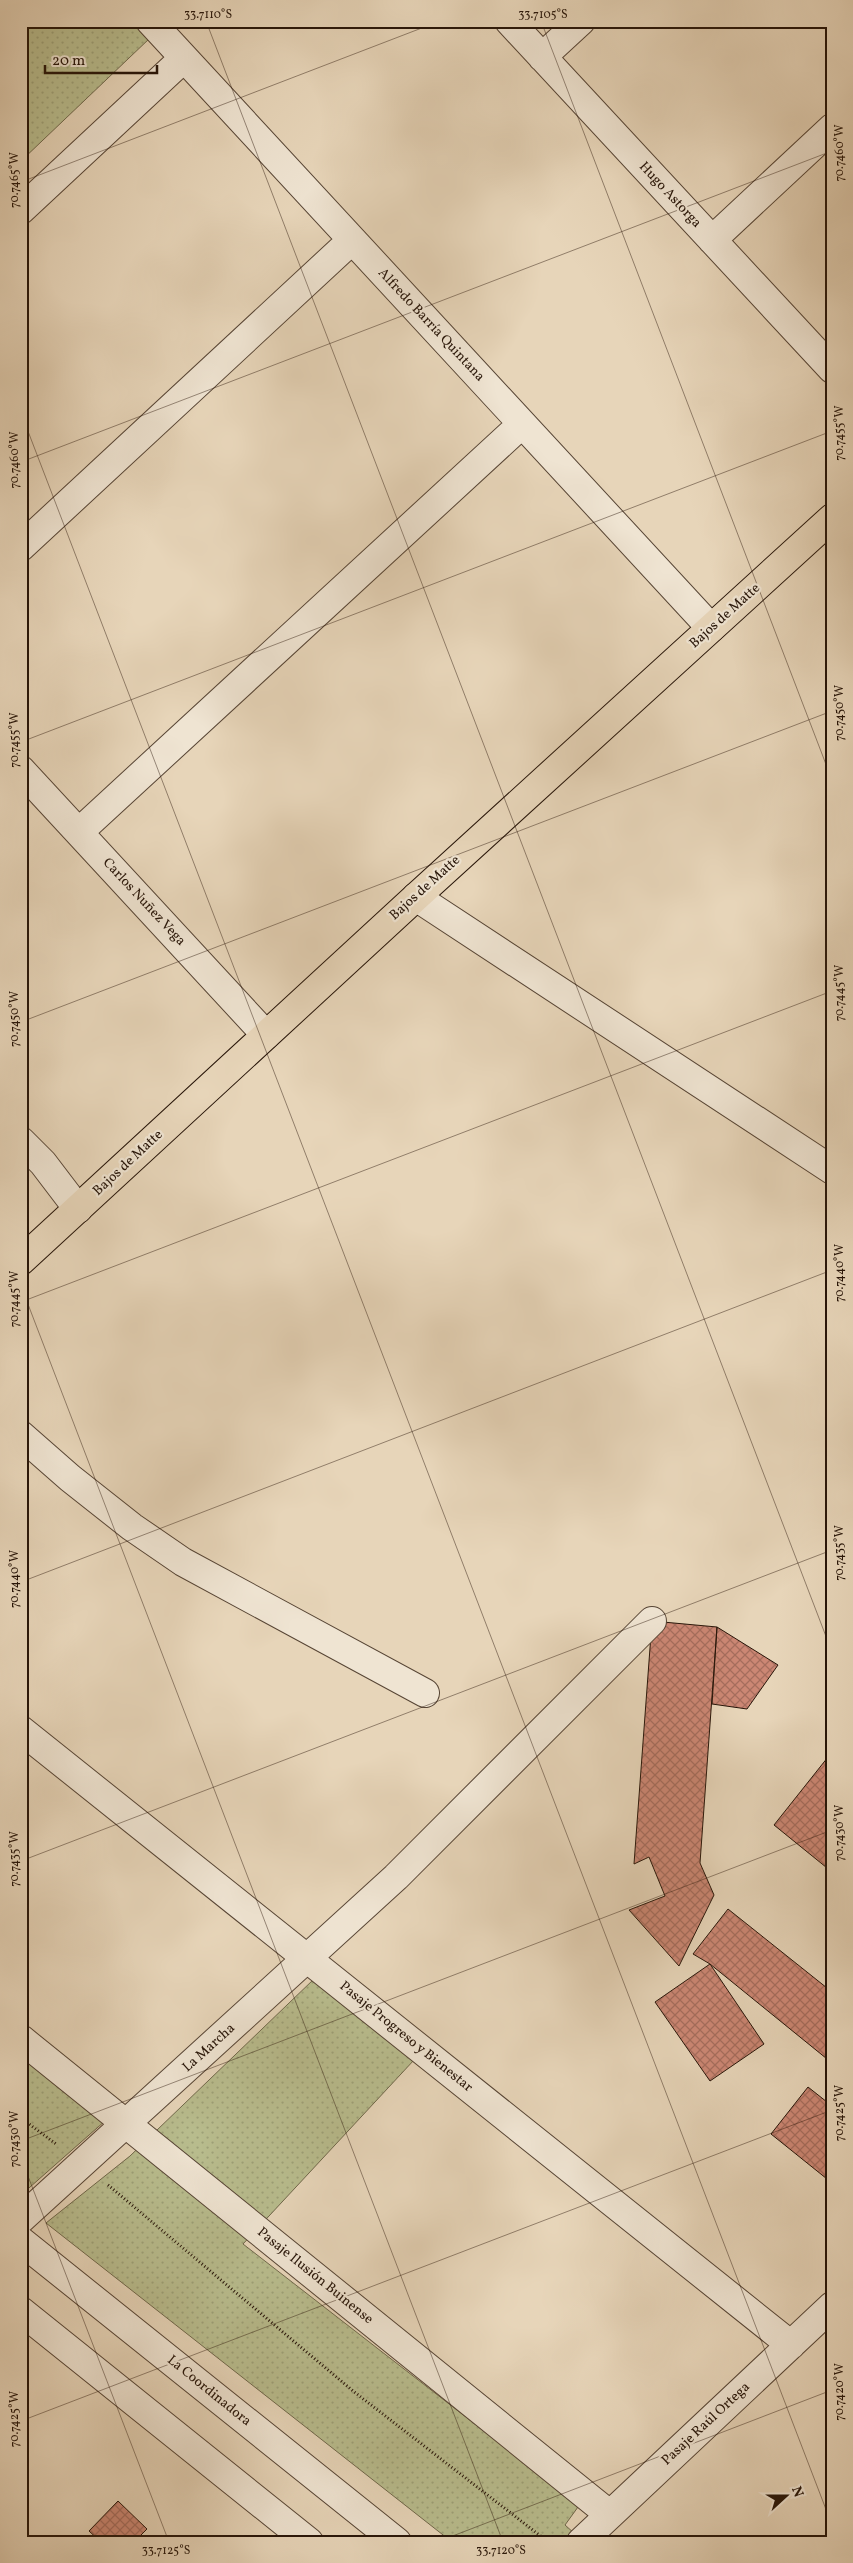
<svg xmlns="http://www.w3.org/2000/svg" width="853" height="2563" viewBox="0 0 853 2563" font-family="Vollkorn,serif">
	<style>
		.park { fill: url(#park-dots); stroke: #70684b }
		.building { fill: url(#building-cross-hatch); stroke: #271509 }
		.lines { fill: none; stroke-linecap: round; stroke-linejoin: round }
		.minor-casing { stroke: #574535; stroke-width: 30 }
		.major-casing { stroke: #271509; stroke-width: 30 }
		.path { stroke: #271509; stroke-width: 3; stroke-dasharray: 1 2.5; stroke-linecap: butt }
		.minor { stroke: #efe4d2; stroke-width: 28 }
		.major { stroke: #e7d5b9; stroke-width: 28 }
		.ticks { fill: none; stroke: #271509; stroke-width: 1; stroke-opacity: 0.45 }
		.labels { text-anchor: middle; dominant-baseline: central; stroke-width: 4.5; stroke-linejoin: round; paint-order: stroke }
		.street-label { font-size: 14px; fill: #271509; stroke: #efe4d2 }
		.neatline { fill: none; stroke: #271509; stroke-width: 2 }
		.ticks-label { font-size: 12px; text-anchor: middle; fill: #271509 }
	</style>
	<defs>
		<pattern id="park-dots" width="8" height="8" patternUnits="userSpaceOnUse" patternTransform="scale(1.25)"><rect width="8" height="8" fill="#b8bc8d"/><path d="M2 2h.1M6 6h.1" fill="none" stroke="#9ea178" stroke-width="1.8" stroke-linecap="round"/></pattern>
		<pattern id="building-cross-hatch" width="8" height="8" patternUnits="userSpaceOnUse" patternTransform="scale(1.25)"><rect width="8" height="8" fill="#cc8774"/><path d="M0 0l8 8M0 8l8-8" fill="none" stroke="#a66d5d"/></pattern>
	</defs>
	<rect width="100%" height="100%" fill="#e7d5b9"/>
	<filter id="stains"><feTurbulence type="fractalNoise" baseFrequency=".004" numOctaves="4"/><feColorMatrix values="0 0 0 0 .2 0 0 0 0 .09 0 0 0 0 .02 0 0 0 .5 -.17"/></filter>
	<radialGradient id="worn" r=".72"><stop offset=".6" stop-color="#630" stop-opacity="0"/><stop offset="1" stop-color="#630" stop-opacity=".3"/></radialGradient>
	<!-- park -->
	<path class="park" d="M21 21H135L150 38 21 161Z
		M314 1979 414 2060 243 2244 520 2459 578 2507 565 2525 584 2542H452L46 2223 130 2156Z
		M21 2039 114 2113 21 2195Z"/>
	<!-- building -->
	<path class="building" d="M652 1621 717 1627 700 1863 714 1895 679 1966 629 1910 665 1896 649 1857 634 1864Z
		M717 1627 778 1665 747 1709 712 1704Z
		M832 1752V1872L774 1825Z
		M728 1909 832 1992V2063L710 1964 693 1954Z
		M710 1964 764 2044 710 2081 655 2002Z
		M808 2087 832 2106V2183L771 2134Z
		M118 2501 147 2529 134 2542H101L89 2531Z"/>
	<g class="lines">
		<defs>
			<path id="minor" d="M150 21 711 628
				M509 21 832 369
				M542 57 581 21
				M21 210 184 58
				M712 240 832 128
				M21 547 352 240
				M21 770 266 1035
				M79 832 522 424
				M416 897 832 1170
				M21 1141 43 1163 78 1209
				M21 1435 70 1478 132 1527 183 1562 425 1693
				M21 1730 791 2345
				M21 2039 609 2514
				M21 2219 396 1877 652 1621
				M21 2241 397 2542
				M21 2311 309 2542
				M581 2542 832 2306"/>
			<path id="major" d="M21 1261 416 897 832 518"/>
		</defs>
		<!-- minor casing -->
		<use href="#minor" class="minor-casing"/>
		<!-- major casing -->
		<use href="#major" class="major-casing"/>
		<!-- path -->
		<path class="path" d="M21 2118 56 2144
			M108 2185 353 2391 547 2541"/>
		<!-- minor -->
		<use href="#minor" class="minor"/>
		<!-- major -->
		<use href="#major" class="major"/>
	</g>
	<!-- ticks -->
	<path class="ticks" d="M206 21 832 1652M541 21 832 780M21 182 440 21M21 413 832 2525M21 462 832 151M21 742 832 431M21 1022 832 711M21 1286 503 2542M21 1302 832 991M21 1582 832 1270M21 1861 832 1550M21 2141 832 1830M21 2158 169 2542M21 2421 832 2110M437 2542 832 2390"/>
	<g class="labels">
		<!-- street labels -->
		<g class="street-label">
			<text transform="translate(670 195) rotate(47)">Hugo Astorga</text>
			<text transform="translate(431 325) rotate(47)">Alfredo Barría Quintana</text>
			<text transform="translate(725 616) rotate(-42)">Bajos de Matte</text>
			<text transform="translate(425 888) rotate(-42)">Bajos de Matte</text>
			<text transform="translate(144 902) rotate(47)">Carlos Nuñez Vega</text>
			<text transform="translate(128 1163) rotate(-43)">Bajos de Matte</text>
			<text transform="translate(406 2037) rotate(39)">Pasaje Progreso y Bienestar</text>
			<text transform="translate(209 2048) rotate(-42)">La Marcha</text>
			<text transform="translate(315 2276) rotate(39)">Pasaje Ilusión Buinense</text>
			<text transform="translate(209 2391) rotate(39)">La Coordinadora</text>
			<text transform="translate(706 2424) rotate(-43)">Pasaje Raúl Ortega</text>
		</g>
	</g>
	<!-- margin -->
	<rect width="853" height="2563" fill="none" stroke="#e7d5b9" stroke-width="55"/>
	<!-- north arrow -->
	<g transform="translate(786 2496) rotate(69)" stroke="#efe4d2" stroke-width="4" paint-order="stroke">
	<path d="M0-4L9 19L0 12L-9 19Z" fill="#271509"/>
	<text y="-8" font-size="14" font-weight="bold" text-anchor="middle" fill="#271509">N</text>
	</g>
	<!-- scale -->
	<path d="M45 65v8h112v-8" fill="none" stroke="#271509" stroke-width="2.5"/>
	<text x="52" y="65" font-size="15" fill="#271509" stroke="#efe4d2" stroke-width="4" paint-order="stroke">20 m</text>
	<rect x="28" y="28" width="798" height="2508" class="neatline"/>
	<g class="ticks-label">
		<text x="208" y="18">33.7110°S</text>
		<text x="543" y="18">33.7105°S</text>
		<text transform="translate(839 153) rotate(-90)" y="4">70.7460°W</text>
		<text transform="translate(14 180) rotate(-90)" y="4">70.7465°W</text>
		<text transform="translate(839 433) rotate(-90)" y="4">70.7455°W</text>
		<text transform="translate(14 460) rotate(-90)" y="4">70.7460°W</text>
		<text transform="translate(839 713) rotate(-90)" y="4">70.7450°W</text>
		<text transform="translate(14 740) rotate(-90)" y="4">70.7455°W</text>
		<text transform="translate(839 993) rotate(-90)" y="4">70.7445°W</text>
		<text transform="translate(14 1019) rotate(-90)" y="4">70.7450°W</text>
		<text transform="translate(839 1273) rotate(-90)" y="4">70.7440°W</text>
		<text transform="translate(14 1299) rotate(-90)" y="4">70.7445°W</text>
		<text transform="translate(839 1553) rotate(-90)" y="4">70.7435°W</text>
		<text transform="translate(14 1579) rotate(-90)" y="4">70.7440°W</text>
		<text transform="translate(839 1833) rotate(-90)" y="4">70.7430°W</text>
		<text transform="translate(14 1859) rotate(-90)" y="4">70.7435°W</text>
		<text transform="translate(839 2113) rotate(-90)" y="4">70.7425°W</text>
		<text transform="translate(14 2139) rotate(-90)" y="4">70.7430°W</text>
		<text transform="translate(839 2392) rotate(-90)" y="4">70.7420°W</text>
		<text transform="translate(14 2419) rotate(-90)" y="4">70.7425°W</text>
		<text x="166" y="2554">33.7125°S</text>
		<text x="501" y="2554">33.7120°S</text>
	</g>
	<rect width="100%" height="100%" filter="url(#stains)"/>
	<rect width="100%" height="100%" fill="url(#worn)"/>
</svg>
